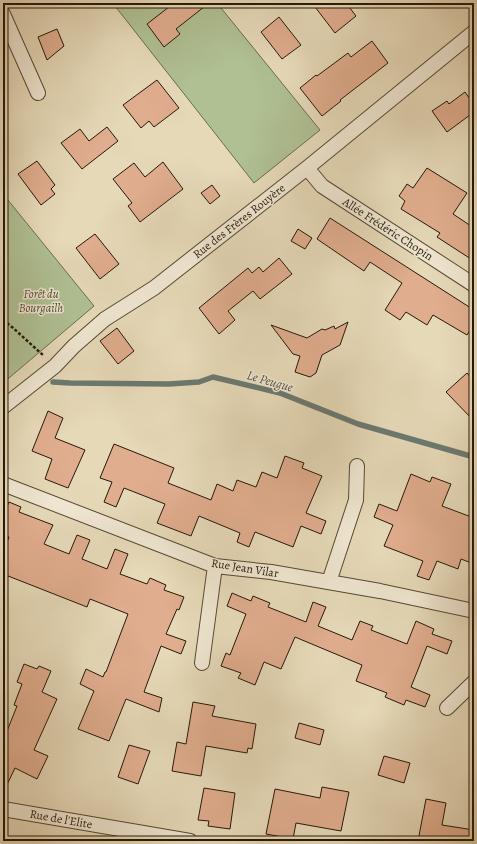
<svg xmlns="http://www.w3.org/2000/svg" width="477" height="844" viewBox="0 0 477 844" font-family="Alegreya,serif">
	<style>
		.green { fill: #afc093; stroke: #6a6c4e }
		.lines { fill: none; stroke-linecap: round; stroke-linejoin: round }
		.stream { stroke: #6b7971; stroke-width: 5.5 }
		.building { fill: #e0ad8e; stroke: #251808 }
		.minor-casing { stroke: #554834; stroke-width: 16 }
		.path { stroke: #251808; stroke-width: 2.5; stroke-dasharray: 3 2; stroke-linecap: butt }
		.minor { stroke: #efe6d1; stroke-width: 14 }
		.labels { text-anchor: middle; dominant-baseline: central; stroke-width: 3; stroke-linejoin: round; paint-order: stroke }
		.street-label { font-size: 12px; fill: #251808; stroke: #efe6d1 }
		.park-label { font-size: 12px; font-style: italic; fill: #4e4a32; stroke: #efe6d1 }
		.water-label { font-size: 13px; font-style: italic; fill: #4e5045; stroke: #efe6d1 }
	</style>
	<rect width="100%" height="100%" fill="#e6d9b8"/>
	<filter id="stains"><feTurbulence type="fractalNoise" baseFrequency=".005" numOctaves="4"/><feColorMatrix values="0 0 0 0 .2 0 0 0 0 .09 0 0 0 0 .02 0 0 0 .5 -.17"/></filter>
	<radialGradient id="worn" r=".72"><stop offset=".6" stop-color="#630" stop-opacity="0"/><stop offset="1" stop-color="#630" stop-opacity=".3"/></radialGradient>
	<!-- green -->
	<path class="green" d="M117 3H217L320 130 254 183 115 6Z
		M3 194 94 306 3 383Z"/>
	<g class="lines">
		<!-- stream -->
		<path class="stream" d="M53 382 70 383 169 384 199 382 213 377 280 393 358 424 474 457"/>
	</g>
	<!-- building -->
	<path class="building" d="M174 3H209L176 29 180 34 164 47 147 24Z
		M312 3H346L356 16 335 33Z
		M279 17 301 45 282 59 261 32Z
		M57 29 64 46 47 60 38 37Z
		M372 41 388 63 340 100 341 101 322 116 300 88 316 75 317 76 348 53 351 57Z
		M157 80 179 108 154 127 149 121 141 128 123 105Z
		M465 92 474 105V112L447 132 432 111 447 101 449 104Z
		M107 127 118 141 82 169 61 143 80 129 89 141Z
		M37 161 55 185 51 189 55 194 41 205 18 174Z
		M163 162 183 189 140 222 128 206 132 203 113 179 134 163 145 177Z
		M427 168 467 193 453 214 474 228V261L437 237 440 233 401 209 405 201 399 196 407 184 413 188Z
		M212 185 220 196 210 204 201 193Z
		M330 218 474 310V324L467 335 433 315 427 325 406 312 400 320 385 310 402 283 370 262 364 271 317 239Z
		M298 229 312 238 305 249 291 241Z
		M95 234 119 264 100 279 76 248Z
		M279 258 292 274 260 299 253 291 228 311 235 320 219 334 199 308 248 268 252 273 259 267 263 272Z
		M348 322 340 345 322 355 316 373 310 377 295 372 300 356 293 354 271 325 307 338 322 329 325 330 334 326 335 329Z
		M117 328 134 351 118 364 100 341Z
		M467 373 474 381V421L446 392Z
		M48 411 63 418 55 438 85 450 68 488 45 479 52 459 32 451Z
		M114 444 174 468 168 483 211 500 217 484 233 491 237 480 256 487 262 472 277 478 285 456 304 463 302 468 322 476 306 513 326 521 321 534 301 526 293 547 255 532 249 547 237 542 240 533 199 516 191 536 157 523 165 504 124 488 116 507 104 502 112 482 100 478Z
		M411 474 430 482 432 477 451 484 442 506 474 518V564L461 559 458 569 437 561 429 580 417 576 423 561 384 546 393 525 374 517 379 504 397 511Z
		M9 502 21 507 19 512 53 525 44 544 69 554 77 535 90 540 82 559 107 569 115 549 128 554 120 574 147 584 150 578 166 585 164 590 184 597 179 610 177 609 166 634 186 641 181 654 161 646 144 692 162 698 159 712 126 699 109 741 78 729 94 691 80 684 86 669 103 677 105 672H106L128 614 90 599 87 607 3 574V552L9 537 3 535V515Z
		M232 593 251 601 253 596 270 603 268 607 306 622 313 602 326 607 318 626 352 640 360 621 373 626 371 630 407 644 416 621 434 629 432 634 452 641 447 654 427 646 419 667 411 687 430 695 425 707 406 700 404 705 385 697 387 693 356 681 362 665 295 637 281 669 264 662 255 685 238 678 241 673 221 666 226 653 230 655 246 614 227 606Z
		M24 664 37 669 39 666 51 671 42 692 57 699 34 750 48 756 37 779 15 768 3 793V741L17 706 14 705 22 684 17 682Z
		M193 702 215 706 212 716 256 724 252 749 248 748 247 753 206 746 201 776 172 771 177 742 186 744Z
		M299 723 324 730 320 745 295 738Z
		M129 745 150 751 138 784 118 777Z
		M384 756 410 763 404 783 378 775Z
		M322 787 349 792 341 831 296 823 293 839 266 834 275 789 320 798Z
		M204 788 235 793 230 829 208 826 209 821 198 820Z
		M426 799 446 803 442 825 474 830V841H418Z"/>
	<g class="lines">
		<defs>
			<path id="minor" d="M3 14 38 93
				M307 168 322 186 474 285
				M3 407 55 366 74 346 105 319 154 288 307 168 474 32
				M3 484 215 566 271 572 380 591 474 611
				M329 582 356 500 357 466
				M202 663 215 566
				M447 708 474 682
				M3 809 190 841"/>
		</defs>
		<!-- minor casing -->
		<use href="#minor" class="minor-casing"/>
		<!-- path -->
		<path class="path" d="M3 320 12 327 44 356"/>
		<!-- minor -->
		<use href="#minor" class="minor"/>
	</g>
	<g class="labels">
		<!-- street labels -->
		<g class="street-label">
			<text transform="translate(239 221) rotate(-38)">Rue des Frères Rouyère</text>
			<text transform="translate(388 229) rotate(33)">Allée Frédéric Chopin</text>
			<text transform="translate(245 568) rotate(9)">Rue Jean Vilar</text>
			<text transform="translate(61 819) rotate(10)">Rue de l'Elite</text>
		</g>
		<!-- park labels -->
		<g class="park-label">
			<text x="41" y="294">Forêt du<tspan x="41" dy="14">Bourgailh</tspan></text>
		</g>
		<!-- water labels -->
		<g class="water-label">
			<text transform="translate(270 381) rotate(16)">Le Peugue</text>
		</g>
	</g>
	<!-- margin -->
	<rect width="477" height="844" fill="none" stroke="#e6d9b8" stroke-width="16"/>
	<rect x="4" y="4" width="469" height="836" fill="none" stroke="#251808" stroke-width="2"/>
	<rect x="8" y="8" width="461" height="828" fill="none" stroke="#251808"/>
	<rect width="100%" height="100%" filter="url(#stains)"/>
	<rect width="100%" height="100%" fill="url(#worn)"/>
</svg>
